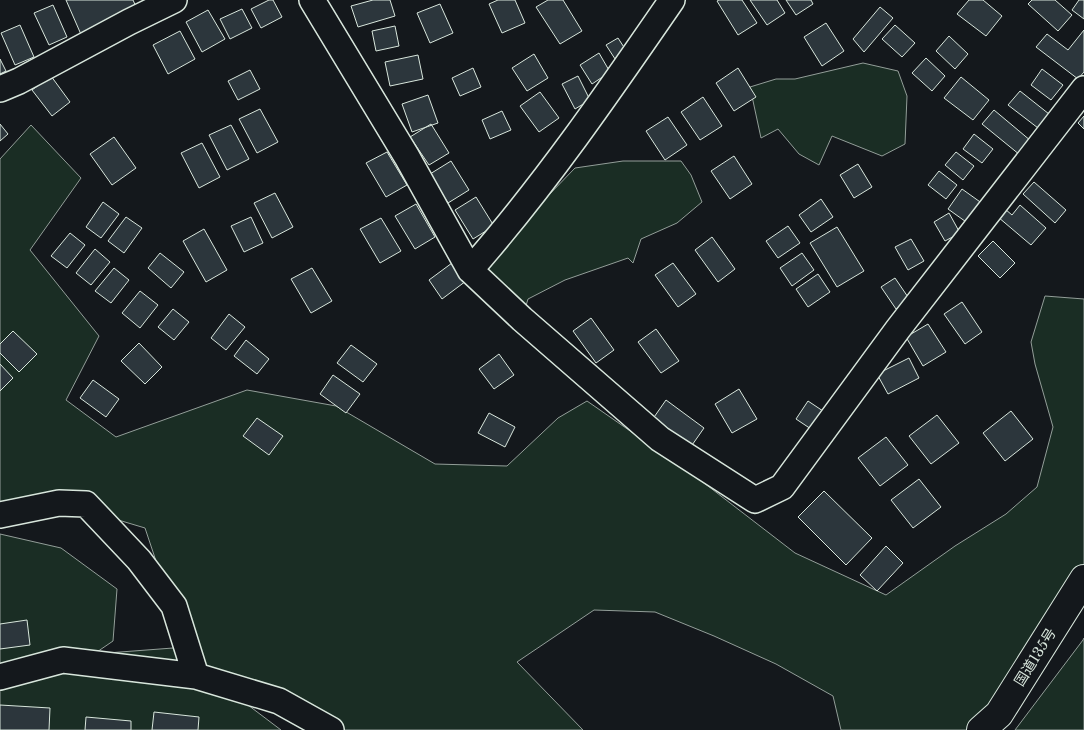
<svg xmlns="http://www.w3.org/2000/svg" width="1084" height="730" viewBox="0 0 1084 730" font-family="'Libre Baskerville','Noto Sans JP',serif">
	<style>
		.green { fill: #1a2d24; stroke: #939e99 }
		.building { fill: #2c363c; stroke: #d8e6dc }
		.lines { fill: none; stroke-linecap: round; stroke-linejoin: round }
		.minor-casing { stroke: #d8e6dc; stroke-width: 28 }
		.highway-casing { stroke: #d8e6dc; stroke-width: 30 }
		.minor { stroke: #14181c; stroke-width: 25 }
		.highway { stroke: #14181c; stroke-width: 28 }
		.labels { text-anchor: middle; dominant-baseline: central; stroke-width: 4; stroke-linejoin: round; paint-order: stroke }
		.street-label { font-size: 14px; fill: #d8e6dc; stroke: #14181c }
	</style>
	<rect width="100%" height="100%" fill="#14181c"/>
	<!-- green -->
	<path class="green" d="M863 63 898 71 907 96 905 144 882 156 832 136 819 165 799 154 778 129 761 138 750 87 776 79H795Z
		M31 125 81 178 30 250 99 336 66 400 116 437 247 390 336 406 435 464 507 466 558 418 587 401 695 476 795 553 886 595 955 546 1006 514 1037 487 1053 427 1035 364 1031 342 1045 296 1084 299V579L1014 689 968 730H841L833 696 776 664 714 636 655 612 594 610 517 662 583 730H331L203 671 281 730H0V534L61 548 117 589 113 641 94 654 173 648 190 661 168 597 145 528 95 513 0 515V159Z
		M623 161H681L691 175 702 202 677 223 641 239 633 263 628 258 565 280 528 299 522 319 470 270 545 199 575 168Z
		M1084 638V730H1015L1083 640Z"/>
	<!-- building -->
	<path class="building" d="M66 0H133L137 9 83 39Z
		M269 0H273L282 17 261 28 251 9Z
		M373 0H390L395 16 358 27 351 6Z
		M498 0H515L525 23 502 33 489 4Z
		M548 0H563L582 31 560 44 536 7Z
		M719 0H742L757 23 738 35 717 1Z
		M750 0H777L785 13 767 25Z
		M786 0H811L813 4 796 15Z
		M969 0H983L1002 16 986 36 957 14Z
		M1032 0H1055L1072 15 1058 31 1028 4Z
		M1079 0H1084V19L1072 10Z
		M440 4 453 33 430 43 417 13Z
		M53 5 67 37 49 45 34 13Z
		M880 7 893 18 864 52 853 39Z
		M242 9 252 28 230 39 220 19Z
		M208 10 225 39 202 52 186 22Z
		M826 23 844 51 822 66 804 37Z
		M20 25 34 57 15 65 1 33Z
		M895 25 915 43 902 57 882 39Z
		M395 26 399 46 376 51 372 31Z
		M1084 30V72L1078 79 1036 47 1047 34 1068 50Z
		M180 31 195 59 168 74 153 45Z
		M949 36 968 54 955 69 936 51Z
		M618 38 629 55 617 62 606 45Z
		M599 53 610 72 592 84 580 65Z
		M534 54 548 78 527 91 512 68Z
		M418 55 423 79 390 86 385 62Z
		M926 58 945 76 932 91 912 73Z
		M0 59 6 71 0 74Z
		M473 68 481 87 460 96 452 78Z
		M738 68 756 97 734 111 716 83Z
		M1042 69 1063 85 1051 100 1031 85Z
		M250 70 260 89 238 100 228 81Z
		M51 76 70 102 52 116 32 90Z
		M578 76 590 100 575 109 562 84Z
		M961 77 989 100 973 120 944 98Z
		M1020 91 1049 114 1038 128 1008 105Z
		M540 92 559 118 539 132 520 106Z
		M428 95 438 123 412 132 402 104Z
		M703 97 722 126 700 140 681 112Z
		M260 109 278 142 257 153 239 119Z
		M994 110 1031 141 1020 155 982 124Z
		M502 111 511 130 490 139 482 120Z
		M1084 116V129L1078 123Z
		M668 117 687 145 665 160 646 131Z
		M0 124 8 134 0 141Z
		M431 124 449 153 429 165 410 137Z
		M231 125 249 159 227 170 209 135Z
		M974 134 993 149 982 163 963 149Z
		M114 137 136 168 112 185 90 154Z
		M202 143 220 177 199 188 181 153Z
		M387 152 407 185 386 197 366 163Z
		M956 152 974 166 963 180 945 165Z
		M734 156 752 184 730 199 711 171Z
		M451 161 469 190 448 203 430 174Z
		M858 164 872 187 854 198 840 175Z
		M939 171 957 185 946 199 928 185Z
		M1034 182 1066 210 1055 223 1023 194Z
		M962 189 983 204 969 224 948 209Z
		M275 193 293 227 272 238 254 203Z
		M476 197 494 226 473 239 455 210Z
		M821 199 833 217 811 232 799 215Z
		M103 202 119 214 101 238 86 227Z
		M416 204 435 237 415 249 395 216Z
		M1020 205 1046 228 1031 245 998 217 1005 209 1012 215Z
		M949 213 960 233 945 241 934 222Z
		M126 217 142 228 124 253 108 241Z
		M251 217 263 243 244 252 231 226Z
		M381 218 401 251 380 263 360 229Z
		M788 226 800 243 778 258 766 241Z
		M837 227 864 271 837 287 810 243Z
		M204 229 227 270 206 282 183 241Z
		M70 233 85 245 67 268 51 256Z
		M712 237 735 269 718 282 695 250Z
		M911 239 924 261 908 270 895 247Z
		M993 241 1015 263 1000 278 978 256Z
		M95 249 110 262 91 285 76 273Z
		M160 253 184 272 171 288 148 268Z
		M802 253 814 270 792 286 780 268Z
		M452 263 466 281 442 299 429 280Z
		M673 263 696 294 678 307 655 275Z
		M114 268 129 280 111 303 95 291Z
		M312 268 332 301 311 313 291 279Z
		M818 274 830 292 808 307 796 289Z
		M895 278 910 300 896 309 881 287Z
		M140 291 158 305 140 328 122 313Z
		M962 302 982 332 965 344 944 314Z
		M173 309 189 322 174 340 158 327Z
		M229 314 245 327 226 350 211 338Z
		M591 318 614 350 596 363 573 331Z
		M928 324 946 352 923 366 906 337Z
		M656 329 679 361 661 373 638 342Z
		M13 331 37 354 19 372 0 353V344Z
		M246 340 269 359 257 374 234 356Z
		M139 343 162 367 145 384 121 361Z
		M351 345 377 364 363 382 337 363Z
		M499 354 514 375 494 389 479 369Z
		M909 358 919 378 888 394 877 374Z
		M0 364 13 378 0 391Z
		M333 375 360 394 346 413 320 394Z
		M93 380 119 399 106 417 80 398Z
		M739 389 757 419 732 433 715 404Z
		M666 400 704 428 690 448 652 420Z
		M808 401 823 411 811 429 796 419Z
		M1011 411 1033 439 1005 461 983 433Z
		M489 413 515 427 505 447 478 433Z
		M937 415 959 443 931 464 909 436Z
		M257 418 283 436 269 455 243 436Z
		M886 437 908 465 880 486 858 458Z
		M919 479 941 507 913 528 891 500Z
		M824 491 872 538 846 565 798 517Z
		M886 546 903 563 877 591 860 575Z
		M27 620 30 645 0 649V624Z
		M0 705 50 708 49 730H0Z
		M154 712 199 717 198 730H152Z
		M86 717 131 721V730H85Z"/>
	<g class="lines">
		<defs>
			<path id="minor" d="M312 0 407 157 470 270 522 319 660 439 755 500 782 487 898 329 1084 89
				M0 89 19 81 129 22 174 0
				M470 270C544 186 608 93 672 0
				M0 515 59 503 86 504 139 560 174 606 196 676
				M0 677 63 660 196 676 279 701 331 730"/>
			<path id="highway" d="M981 730 999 714 1084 579"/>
		</defs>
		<!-- minor casing -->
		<use href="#minor" class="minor-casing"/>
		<!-- highway casing -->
		<use href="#highway" class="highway-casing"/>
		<!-- minor -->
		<use href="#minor" class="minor"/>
		<!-- highway -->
		<use href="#highway" class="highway"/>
	</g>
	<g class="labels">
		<!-- street labels -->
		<g class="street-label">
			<text transform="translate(1035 657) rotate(-58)">国道135号</text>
		</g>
	</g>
</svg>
